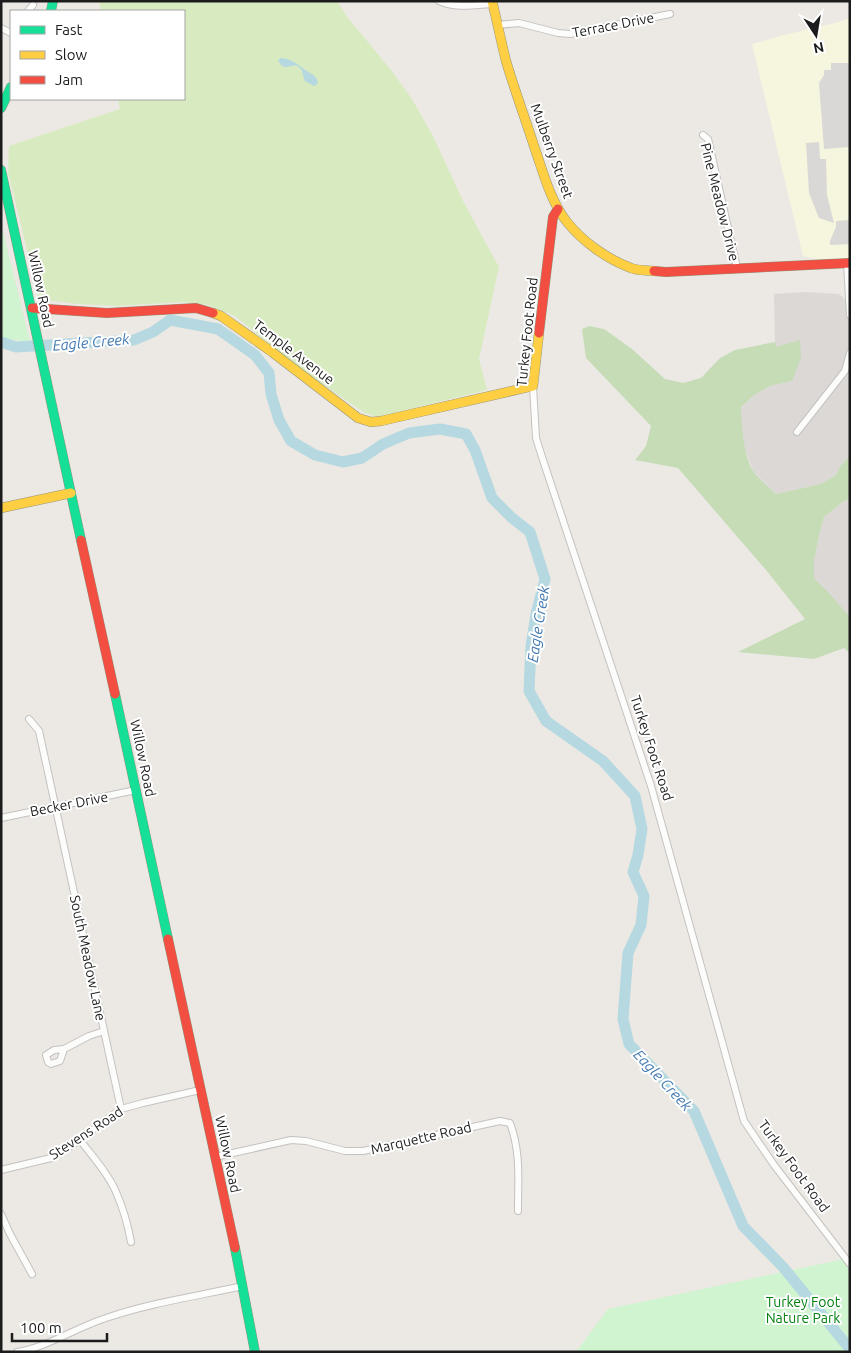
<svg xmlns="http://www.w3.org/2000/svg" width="851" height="1353" viewBox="0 0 851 1353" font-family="Ubuntu,sans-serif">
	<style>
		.residential { fill: #dbd8d6 }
		.education { fill: #f6f5de }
		.grass { fill: #d8ebc0 }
		.forest { fill: #c5dcb7 }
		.park { fill: #d0f4d0 }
		.parking { fill: #dad8d6 }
		.water { fill: #b5d8e1 }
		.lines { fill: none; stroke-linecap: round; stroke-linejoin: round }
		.river { stroke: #b5d8e1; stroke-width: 11 }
		.street-casing { stroke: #c4c2c0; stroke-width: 8 }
		.fast-casing { stroke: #93957c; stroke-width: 10 }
		.slow-casing { stroke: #93957c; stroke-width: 10 }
		.jam-casing { stroke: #93957c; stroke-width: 10 }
		.street { stroke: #fcfcfb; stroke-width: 6 }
		.fast { stroke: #16e098; stroke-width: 9 }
		.slow { stroke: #ffcf43; stroke-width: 9 }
		.jam { stroke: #f24e42; stroke-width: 9 }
		.labels { text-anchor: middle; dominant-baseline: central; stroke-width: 4; stroke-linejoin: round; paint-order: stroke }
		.street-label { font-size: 14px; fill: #1c1c1c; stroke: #fff }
		.park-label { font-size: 14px; fill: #048110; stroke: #fff }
		.water-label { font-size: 15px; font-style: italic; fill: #437ab2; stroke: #fff }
	</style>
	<rect width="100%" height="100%" fill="#ece9e4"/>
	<!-- residential -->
	<path class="residential" d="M807 292 839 294 850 304V456L841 465 835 476 821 484 776 494 753 471 745 449 741 425V407L754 395 770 386 792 381 775 347 774 294Z
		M850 499V617L814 578V561L819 535 824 517 844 501Z"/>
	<!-- education -->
	<path class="education" d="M850 18V258L815 259 803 256 752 44 784 35 839 22Z"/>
	<!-- grass -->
	<path class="grass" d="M99 1H337L348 18 391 70 412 99 433 136 463 201 499 267 479 359 487 390 381 416H374L365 413 297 367 235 316 208 305 183 302 117 306 78 304 39 299 8 172 9 146 120 109 118 99H184V11H101Z"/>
	<!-- forest -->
	<path class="forest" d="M589 326 604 329 632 349 665 379 683 383 701 378 720 358 735 350 775 342 776 347 800 340 801 358 792 381 770 386 754 395 741 407C741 423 744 459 754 472 760 480 769 487 776 494L821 484 835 476 841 465 850 456V499L844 501 824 517 819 535 814 561V578L828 592 850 617V653L844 648 814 659 738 652 805 619 766 570 678 468 635 460 646 446 651 426 586 358 582 329Z"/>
	<!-- park -->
	<path class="park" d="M1 223 30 342 1 338Z
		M844 1259 850 1265V1352H576L608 1309Z"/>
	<!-- parking -->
	<path class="parking" d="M831 63H850V147L824 149 819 83 824 75V70H831Z
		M819 142 820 159H826L827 195 834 223 819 218 809 193 806 143Z
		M850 220V244L830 245V241L836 227V221Z"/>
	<!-- water -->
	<path class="water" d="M281 58C295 60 296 64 307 71 313 75 316 75 318 83L316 85 314 86 305 81C303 77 303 71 300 68 293 60 285 75 278 60Z"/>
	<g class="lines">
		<!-- river -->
		<path class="river" d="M1 342 16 347 134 340 153 332 170 320 218 329 255 355 269 373 271 394 279 420 291 441 315 455 343 462 362 458 383 444 409 433 440 429 466 434 475 450 492 498 511 517 530 532 545 579 536 614 531 646 529 691 546 721 603 761 635 796 642 829 638 855 633 872 644 896 641 925 628 953 623 1019 629 1044 694 1111 743 1226 783 1267 850 1349"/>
		<defs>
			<path id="street" d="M439 1C457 9 474 5 493 4
				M28 11 33 5
				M498 25 519 23 558 33 570 34 670 14
				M1 28 11 33
				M703 135 708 139 737 268
				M847 263 850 315
				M533 386 536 438 542 457 651 786 744 1121 774 1165 850 1264
				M797 432 845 371 850 353
				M29 719 39 731 121 1109
				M1 818 136 790
				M64 1049 60 1061 51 1064 48 1062 46 1055 54 1050 64 1049 89 1036 104 1031
				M80 1140C92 1156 108 1173 116 1192 123 1208 128 1225 131 1242
				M215 1157 291 1140 306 1141 345 1151H363L500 1121 510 1123C521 1153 518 1179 518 1211
				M1 1170 51 1158 71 1146 121 1109 143 1103 200 1090
				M1 1214 10 1234 32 1274
				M17 1352C48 1347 75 1328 106 1318 150 1303 197 1296 243 1286"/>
			<path id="fast" d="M51 11 53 1
				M1 108 11 87
				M1 170 81 540
				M115 694 168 939
				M235 1248 255 1352"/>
			<path id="slow" d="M492 1C497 21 501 41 506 61 515 91 526 121 536 152 544 175 551 202 567 222 583 242 607 259 631 268 638 271 647 270 654 271
				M213 313 221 316 272 352 358 418 371 422 381 421 533 386 539 333
				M1 508 71 493"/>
			<path id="jam" d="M654 271 666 272 850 263
				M32 308 107 313 196 308 213 313
				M539 333 553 217 558 209
				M81 540 115 694
				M168 939 235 1248"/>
		</defs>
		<!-- street casing -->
		<use href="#street" class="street-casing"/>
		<!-- fast casing -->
		<use href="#fast" class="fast-casing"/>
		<!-- slow casing -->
		<use href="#slow" class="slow-casing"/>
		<!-- jam casing -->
		<use href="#jam" class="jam-casing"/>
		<!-- street -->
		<use href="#street" class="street"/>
		<!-- fast -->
		<use href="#fast" class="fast"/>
		<!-- slow -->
		<use href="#slow" class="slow"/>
		<!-- jam -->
		<use href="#jam" class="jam"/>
	</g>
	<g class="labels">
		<!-- street labels -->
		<g class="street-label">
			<text transform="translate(613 25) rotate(-11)">Terrace Drive</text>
			<text transform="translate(552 151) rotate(70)">Mulberry Street</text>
			<text transform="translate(720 202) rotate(76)">Pine Meadow Drive</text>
			<text transform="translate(41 289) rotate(78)">Willow Road</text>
			<text transform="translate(527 332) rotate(-84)">Turkey Foot Road</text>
			<text transform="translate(294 352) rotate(37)">Temple Avenue</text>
			<text transform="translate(652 748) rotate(72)">Turkey Foot Road</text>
			<text transform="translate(143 758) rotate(78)">Willow Road</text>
			<text transform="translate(69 804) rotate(-11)">Becker Drive</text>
			<text transform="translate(88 958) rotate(78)">South Meadow Lane</text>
			<text transform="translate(86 1133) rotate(-33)">Stevens Road</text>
			<text transform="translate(421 1138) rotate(-13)">Marquette Road</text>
			<text transform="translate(228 1154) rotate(78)">Willow Road</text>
			<text transform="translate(794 1166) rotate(54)">Turkey Foot Road</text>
		</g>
		<!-- park labels -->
		<g class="park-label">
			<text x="803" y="1302">Turkey Foot<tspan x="803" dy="16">Nature Park</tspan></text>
		</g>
		<!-- water labels -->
		<g class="water-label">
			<text transform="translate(91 342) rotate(-5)">Eagle Creek</text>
			<text transform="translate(538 624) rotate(-81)">Eagle Creek</text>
			<text transform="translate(663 1080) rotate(47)">Eagle Creek</text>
		</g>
	</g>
	<!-- border -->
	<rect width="851" height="1353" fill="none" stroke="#1c1c1c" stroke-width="5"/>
	<!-- legend -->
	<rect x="10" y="10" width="175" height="90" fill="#ffffff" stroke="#a4a4a4"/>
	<rect x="20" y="26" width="25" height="8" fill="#16e098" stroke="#a4a4a4"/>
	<text x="55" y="35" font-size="15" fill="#1c1c1c">Fast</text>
	<rect x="20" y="51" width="25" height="8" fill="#ffcf43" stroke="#a4a4a4"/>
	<text x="55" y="60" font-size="15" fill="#1c1c1c">Slow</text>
	<rect x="20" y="76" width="25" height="8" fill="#f24e42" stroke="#a4a4a4"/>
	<text x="55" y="85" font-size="15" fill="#1c1c1c">Jam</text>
	<!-- north arrow -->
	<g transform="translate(816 35) rotate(168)" stroke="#ffffff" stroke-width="4" paint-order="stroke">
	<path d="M0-4L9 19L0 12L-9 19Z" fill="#1c1c1c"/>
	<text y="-8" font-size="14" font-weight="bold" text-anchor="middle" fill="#1c1c1c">N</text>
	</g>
	<!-- scale -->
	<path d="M12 1333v8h95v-8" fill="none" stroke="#1c1c1c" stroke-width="2.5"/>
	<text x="20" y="1333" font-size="15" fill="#1c1c1c" stroke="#ffffff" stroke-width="4" paint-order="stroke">100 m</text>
</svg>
